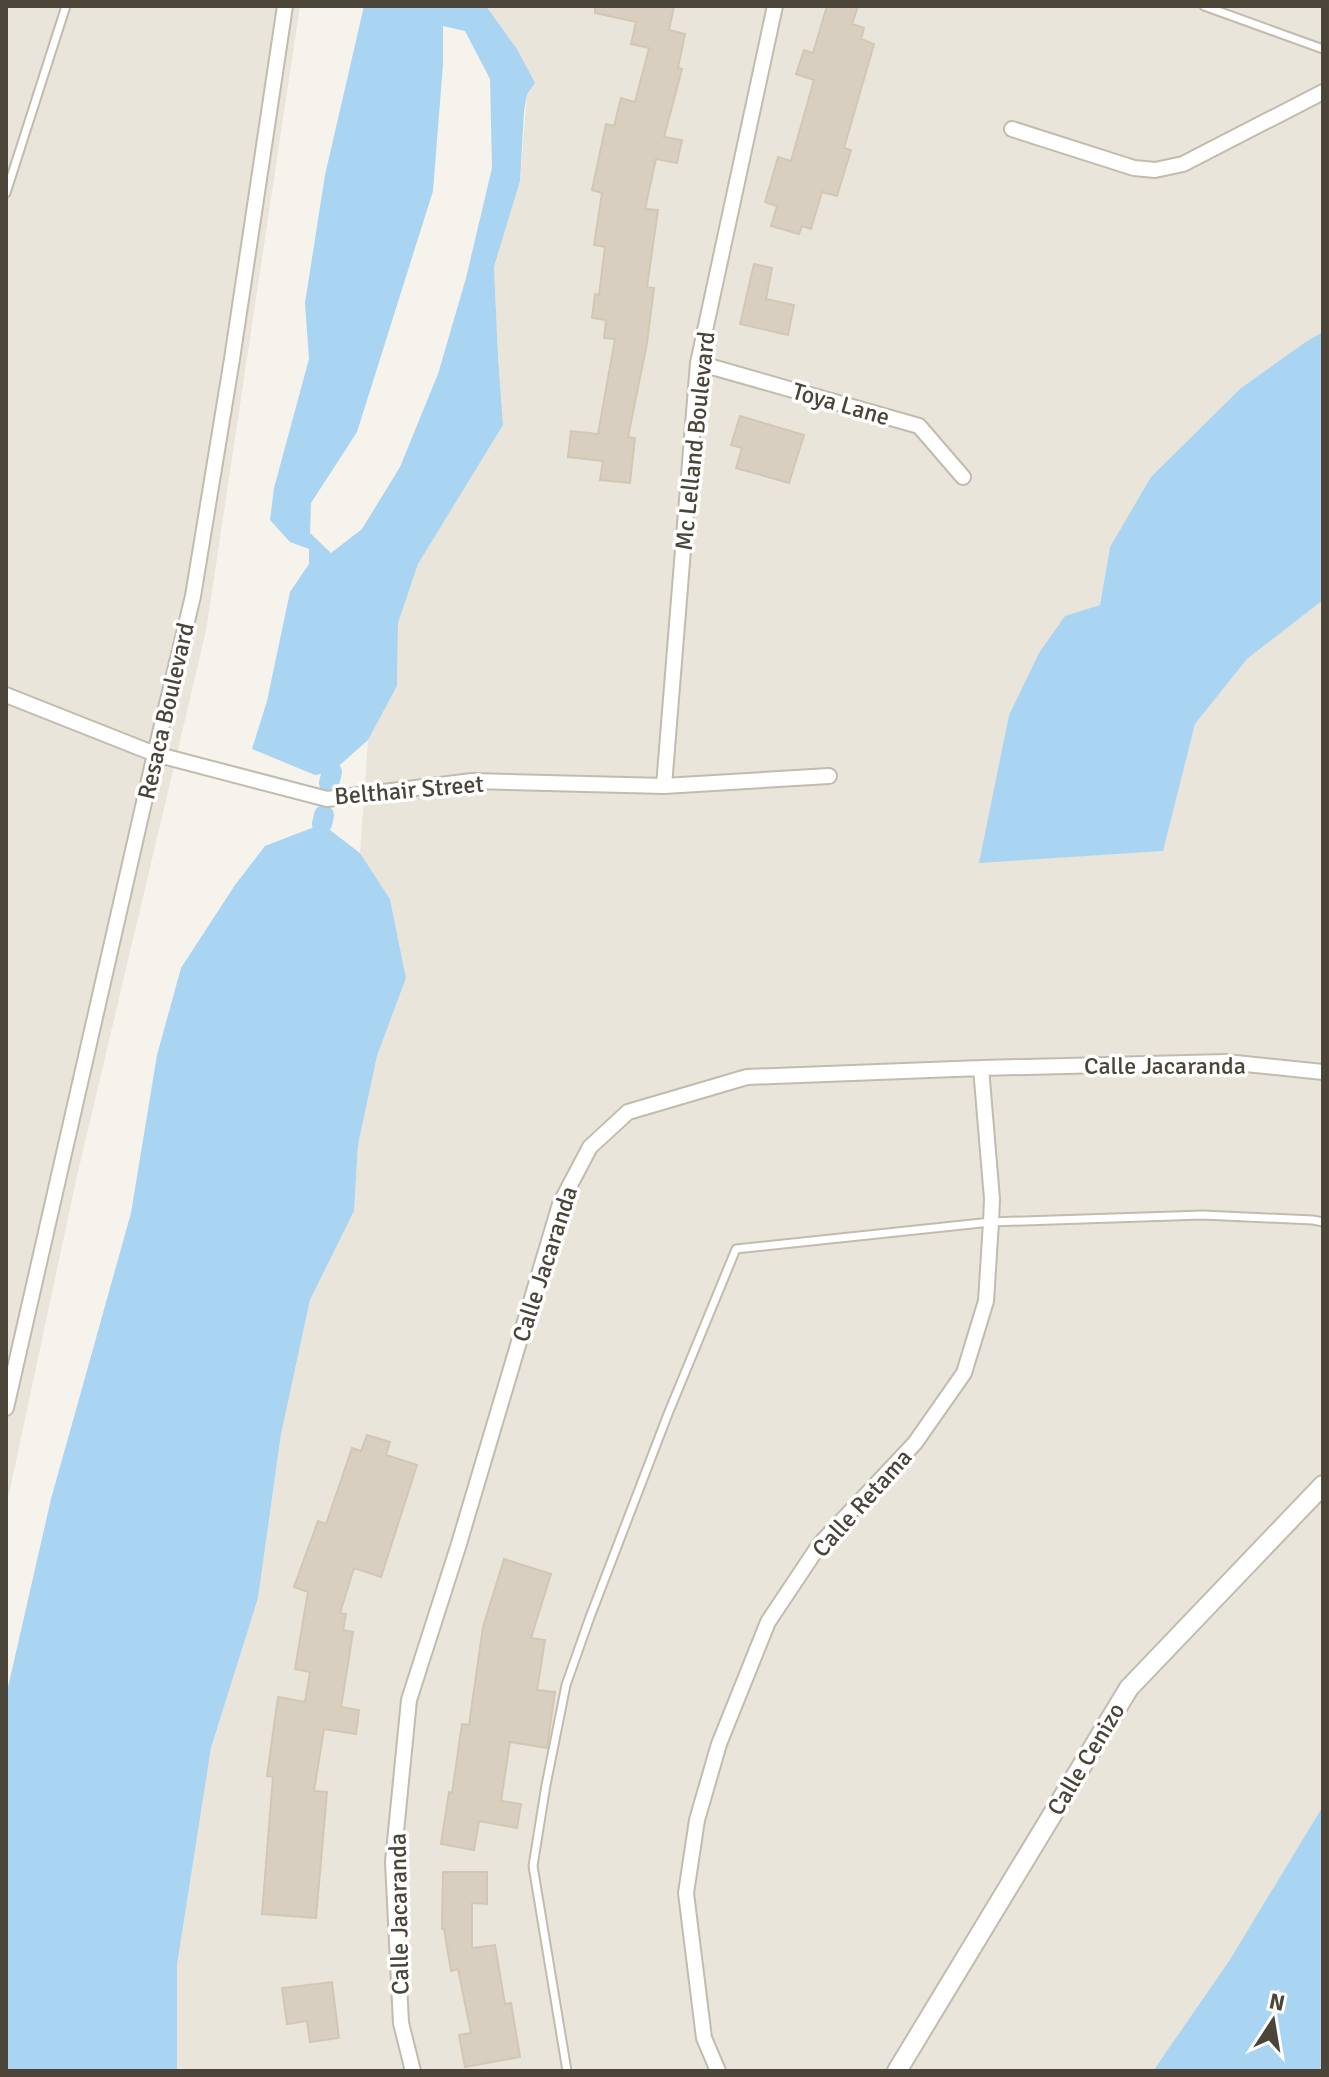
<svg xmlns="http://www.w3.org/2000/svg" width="1329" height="2077" viewBox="0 0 1329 2077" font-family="Signika,sans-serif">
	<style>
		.residential { fill: #eae5da }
		.water { fill: #a9d4f2; fill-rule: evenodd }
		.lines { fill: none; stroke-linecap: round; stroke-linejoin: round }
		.canal { stroke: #a9d4f2; stroke-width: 20 }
		.building { fill: #d8cfc1; stroke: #d3c7b4; stroke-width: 2 }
		.service-casing { stroke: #c2bbae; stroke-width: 11 }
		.minor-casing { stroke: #c2bbae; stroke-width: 18 }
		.tertiary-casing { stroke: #c2bbae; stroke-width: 22 }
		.service { stroke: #fff; stroke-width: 7 }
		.minor { stroke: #fff; stroke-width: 14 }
		.tertiary { stroke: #fff; stroke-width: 18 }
		.labels { text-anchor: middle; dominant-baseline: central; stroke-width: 7; stroke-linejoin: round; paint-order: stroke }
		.street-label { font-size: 24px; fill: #4b4439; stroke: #fff }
	</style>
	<rect width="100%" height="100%" fill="#f6f3ec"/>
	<!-- residential -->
	<path class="residential" d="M6 6H300L206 631 77 1176 6 1508Z
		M486 6H1323V332L1307 341 1241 388 1110 547 1100 605 1039 653 1009 715 980 862 1162 851 1195 724 1247 659 1323 600V1806L1229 1961 1153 2071H177V1965L211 1748 258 1598 281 1434 310 1300 354 1211 358 1145 377 1056 406 978 390 899 360 853 368 740 397 686 398 623 418 564 503 425 498 356 494 267 520 181 527 94 517 49Z"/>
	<!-- water -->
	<path class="water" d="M364 6H486L517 49 535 83 527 94 524 111 520 181 494 267 498 356 503 425 418 564 398 623 397 686 368 740 332 772 315 775 252 749 267 701 290 592 309 564V549L290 542 270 520 274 488 309 359 305 303 325 175ZM443 26 465 31 490 79 492 168 466 278 438 374 400 467 362 529 331 553 310 533 311 503 357 432 433 191 443 64Z
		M1323 332V600L1247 659 1195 724 1163 851 979 863 1009 715 1039 653 1065 616 1100 605 1110 547 1151 477 1241 388 1307 341Z
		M322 824 360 853 390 899 406 978 377 1056 358 1145 354 1211 310 1300 281 1434 258 1598 211 1748 177 1965V2071H6V1696L51 1499 131 1213 157 1055 181 968 235 885 265 846Z
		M1323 1806V2071H1153L1229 1961Z"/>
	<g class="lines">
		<!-- canal -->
		<path class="canal" d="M329 783 332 772
			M322 824 324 815"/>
	</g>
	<!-- building -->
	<path class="building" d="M595 6H674L669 30 685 34 678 68 682 69 664 137 682 140 677 163 656 159 645 209 658 210 647 287 654 288 647 343 628 437 635 438 630 483 600 480 603 461 568 457 571 431 598 434 615 339 604 338 606 320 592 318 595 294 599 295 605 247 594 245 602 193 592 190 606 124 614 126 621 98 635 102 649 48 631 44 636 22 595 13Z
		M827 6H858L852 24 864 28 861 39 874 44 844 148 851 150 837 196 822 192 811 229 802 226 799 234 771 226 777 206 765 202 778 157 791 161 814 80 796 74 804 50 813 53Z
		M754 264 772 268 766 299 794 305 788 335 740 324Z
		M740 416 804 435 789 483 736 468 742 448 731 445Z
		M367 1435 390 1442 386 1455 417 1465 381 1577 354 1568 340 1613 346 1614 343 1630 353 1632 341 1707 359 1710 356 1734 324 1729 314 1791 327 1792 316 1918 262 1914 273 1777 267 1776 278 1697 305 1702 310 1672 295 1669 308 1592 294 1587 318 1521 326 1524 352 1448 361 1451Z
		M504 1559 551 1574 531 1638 545 1640 537 1690 555 1692 547 1748 510 1742 501 1801 521 1804 517 1828 479 1821 474 1850 441 1844 449 1792 452 1793 462 1724 469 1725 483 1627Z
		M443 1872H487V1904L472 1903V1948L495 1945 505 2004 511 2003 520 2057 465 2067 459 2035 471 2033 458 1969 451 1971 444 1929H442Z
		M332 1982 339 2038 310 2042 307 2021 287 2024 282 1988Z"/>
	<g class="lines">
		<defs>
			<path id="service" d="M1204 6 1323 49
				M6 193 66 6
				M567 2071 533 1866 546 1785 566 1685 590 1617 668 1414 736 1249 991 1222 1203 1215 1313 1220 1323 1222"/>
			<path id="minor" d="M1012 129 1134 168 1155 170 1183 164 1323 92
				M698 363 919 426 963 477
				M6 695 155 754 327 799 472 781 664 786 829 776
				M664 786 698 363 775 6
				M6 1408 155 754 193 596 232 359 285 6
				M413 2071 401 2023 393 1862 409 1700 458 1547 560 1204 590 1147 628 1112 747 1077 981 1068 1226 1062 1323 1072
				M718 2071 704 2038 686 1893 697 1820 719 1744 768 1622 820 1544 915 1443 964 1373 986 1301 991 1222 992 1199 981 1068"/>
			<path id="tertiary" d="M897 2071 1129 1688 1323 1485"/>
		</defs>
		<!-- service casing -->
		<use href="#service" class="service-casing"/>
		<!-- minor casing -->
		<use href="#minor" class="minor-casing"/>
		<!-- tertiary casing -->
		<use href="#tertiary" class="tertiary-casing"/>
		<!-- service -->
		<use href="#service" class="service"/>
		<!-- minor -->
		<use href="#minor" class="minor"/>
		<!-- tertiary -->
		<use href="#tertiary" class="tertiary"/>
	</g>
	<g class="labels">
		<!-- street labels -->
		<g class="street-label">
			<text transform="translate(841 404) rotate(16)">Toya Lane</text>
			<text transform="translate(695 441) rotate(-84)">Mc Lelland Boulevard</text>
			<text transform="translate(166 711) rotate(-77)">Resaca Boulevard</text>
			<text transform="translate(409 790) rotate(-5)">Belthair Street</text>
			<text x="1165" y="1066">Calle Jacaranda</text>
			<text transform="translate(545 1264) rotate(-72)">Calle Jacaranda</text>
			<text transform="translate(862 1503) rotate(-48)">Calle Retama</text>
			<text transform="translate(1086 1759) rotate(-59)">Calle Cenizo</text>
			<text transform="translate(399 1914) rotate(-91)">Calle Jacaranda</text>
		</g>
	</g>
	<!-- border -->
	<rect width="1329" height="2077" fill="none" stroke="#4b4439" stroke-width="16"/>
	<!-- north arrow -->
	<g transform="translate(1273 2021) rotate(12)" stroke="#ffffff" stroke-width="6" paint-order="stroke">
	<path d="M0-6L14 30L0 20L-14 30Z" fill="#4b4439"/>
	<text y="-12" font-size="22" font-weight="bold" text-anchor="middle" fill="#4b4439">N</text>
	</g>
</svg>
